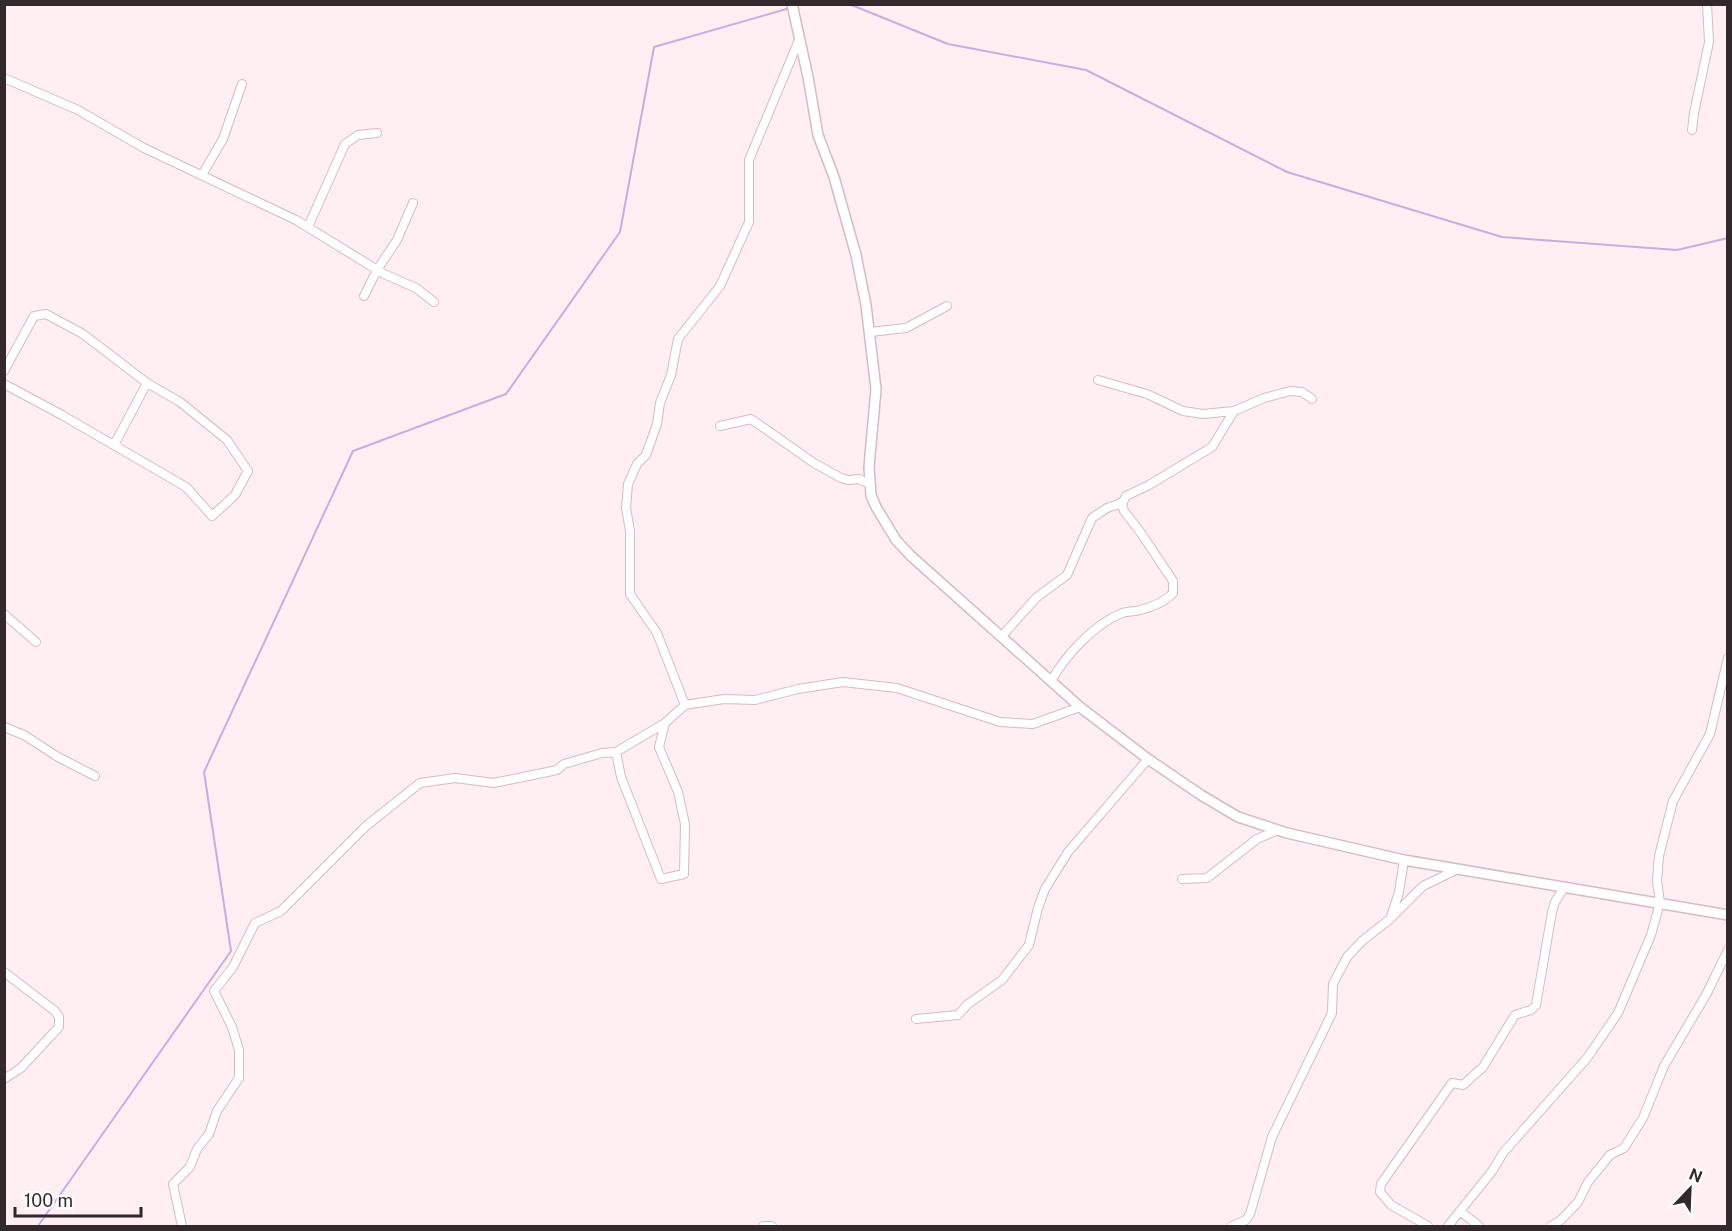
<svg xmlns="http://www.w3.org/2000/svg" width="1732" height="1231" viewBox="0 0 1732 1231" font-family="'Public Sans',sans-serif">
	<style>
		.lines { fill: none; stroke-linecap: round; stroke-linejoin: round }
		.stream { stroke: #c4b0df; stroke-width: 2 }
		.minor-casing { stroke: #d6bbc3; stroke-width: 10 }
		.tertiary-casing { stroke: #d6bbc3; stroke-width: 12 }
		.minor { stroke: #fff; stroke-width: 8 }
		.tertiary { stroke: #fff; stroke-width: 9 }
	</style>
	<rect width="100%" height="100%" fill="#ffeef2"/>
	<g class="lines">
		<!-- stream -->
		<path class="stream" d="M849 4 948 44 1086 70 1287 172 1502 237 1677 250 1728 238
			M38 1226 231 951 204 772 353 451 506 394 620 232 654 47 790 8"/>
		<defs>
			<path id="minor" d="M4 78 78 110 144 148 296 220 384 274 416 288 434 302
				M1692 130 1694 113 1709 42 1707 4
				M202 175 223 139 242 84
				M308 227 345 144 358 135 377 133
				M364 296 377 270 397 240 413 203
				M870 332 906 328 947 306
				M4 371 34 316 46 314 83 334 147 383
				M1098 380 1147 394 1183 411 1203 414 1234 411
				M4 384 62 415 186 487 212 516 235 495 248 471 227 440 180 402 147 383 114 445
				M720 426 751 419 814 463 841 478 848 480 859 479 870 484
				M4 614 36 642
				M1001 637 1037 597 1067 575 1092 518 1107 508 1119 504 1124 500
				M1051 681C1066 655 1093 625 1122 613 1128 611 1134 612 1140 610 1152 607 1165 602 1173 593V581L1141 533 1124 511 1122 504 1126 496 1149 485 1212 447 1234 411 1264 398 1290 391 1302 392 1312 399
				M685 705 657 633 630 594V531L626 508 628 484 637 464 646 455 657 424 660 403 671 375 678 339 720 286 749 222V160L799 40
				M4 727 24 735 58 757 95 776
				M616 752 621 777 661 879 684 874 685 824 678 792 659 747 665 723
				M1182 879 1207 878 1257 839 1278 830
				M1391 917 1399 892 1404 860
				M4 972 55 1011 59 1017V1027L21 1068 4 1079
				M916 1019 958 1015 968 1004 1002 980 1029 945 1038 908 1045 889 1068 852 1148 759
				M1460 1211 1479 1226
				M182 1226 173 1184 190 1167 197 1149 209 1134 217 1111 239 1078V1050L232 1027 214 991 233 967 255 923 281 911 366 826 420 783 455 778 494 783 557 770 564 764 602 753 616 752 665 723 685 705 724 699 755 700 798 689 843 682 897 688 1000 722 1033 724 1080 707
				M763 1226H772
				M1232 1226 1246 1220 1250 1214 1272 1137 1332 1013 1333 984 1347 957 1362 941 1390 919 1423 886 1458 869
				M1428 1226 1391 1205 1380 1192 1381 1184 1452 1083 1463 1085 1483 1067 1515 1015 1531 1010 1536 1005 1552 912 1555 902 1564 888
				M1448 1226 1493 1170 1503 1153 1587 1058 1618 1013 1651 935 1660 903 1657 881 1659 856 1673 801 1710 734 1728 658
				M1551 1226 1561 1220 1578 1202 1588 1182 1610 1155 1624 1148 1643 1118 1664 1066 1706 995 1728 950"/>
			<path id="tertiary" d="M792 4 808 77 818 135 834 177 856 255 866 305 876 389 869 467 871 495 876 507 896 540 911 556 1080 707 1148 759 1201 795 1238 817 1287 833 1404 860 1728 915"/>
		</defs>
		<!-- minor casing -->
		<use href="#minor" class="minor-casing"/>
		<!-- tertiary casing -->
		<use href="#tertiary" class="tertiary-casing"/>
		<!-- minor -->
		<use href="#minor" class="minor"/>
		<!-- tertiary -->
		<use href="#tertiary" class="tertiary"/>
	</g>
	<!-- border -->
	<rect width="1732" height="1231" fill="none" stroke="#33292c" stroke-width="12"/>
	<!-- north arrow -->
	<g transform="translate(1690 1189) rotate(23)" stroke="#ffffff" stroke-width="4.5" paint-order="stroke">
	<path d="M0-4.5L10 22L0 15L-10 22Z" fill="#33292c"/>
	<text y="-9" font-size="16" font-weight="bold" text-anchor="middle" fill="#33292c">N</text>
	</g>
	<!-- scale -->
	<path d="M15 1207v9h126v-9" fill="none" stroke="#33292c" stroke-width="3"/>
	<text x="24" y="1207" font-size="18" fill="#33292c" stroke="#ffffff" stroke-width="4.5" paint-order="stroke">100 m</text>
</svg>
